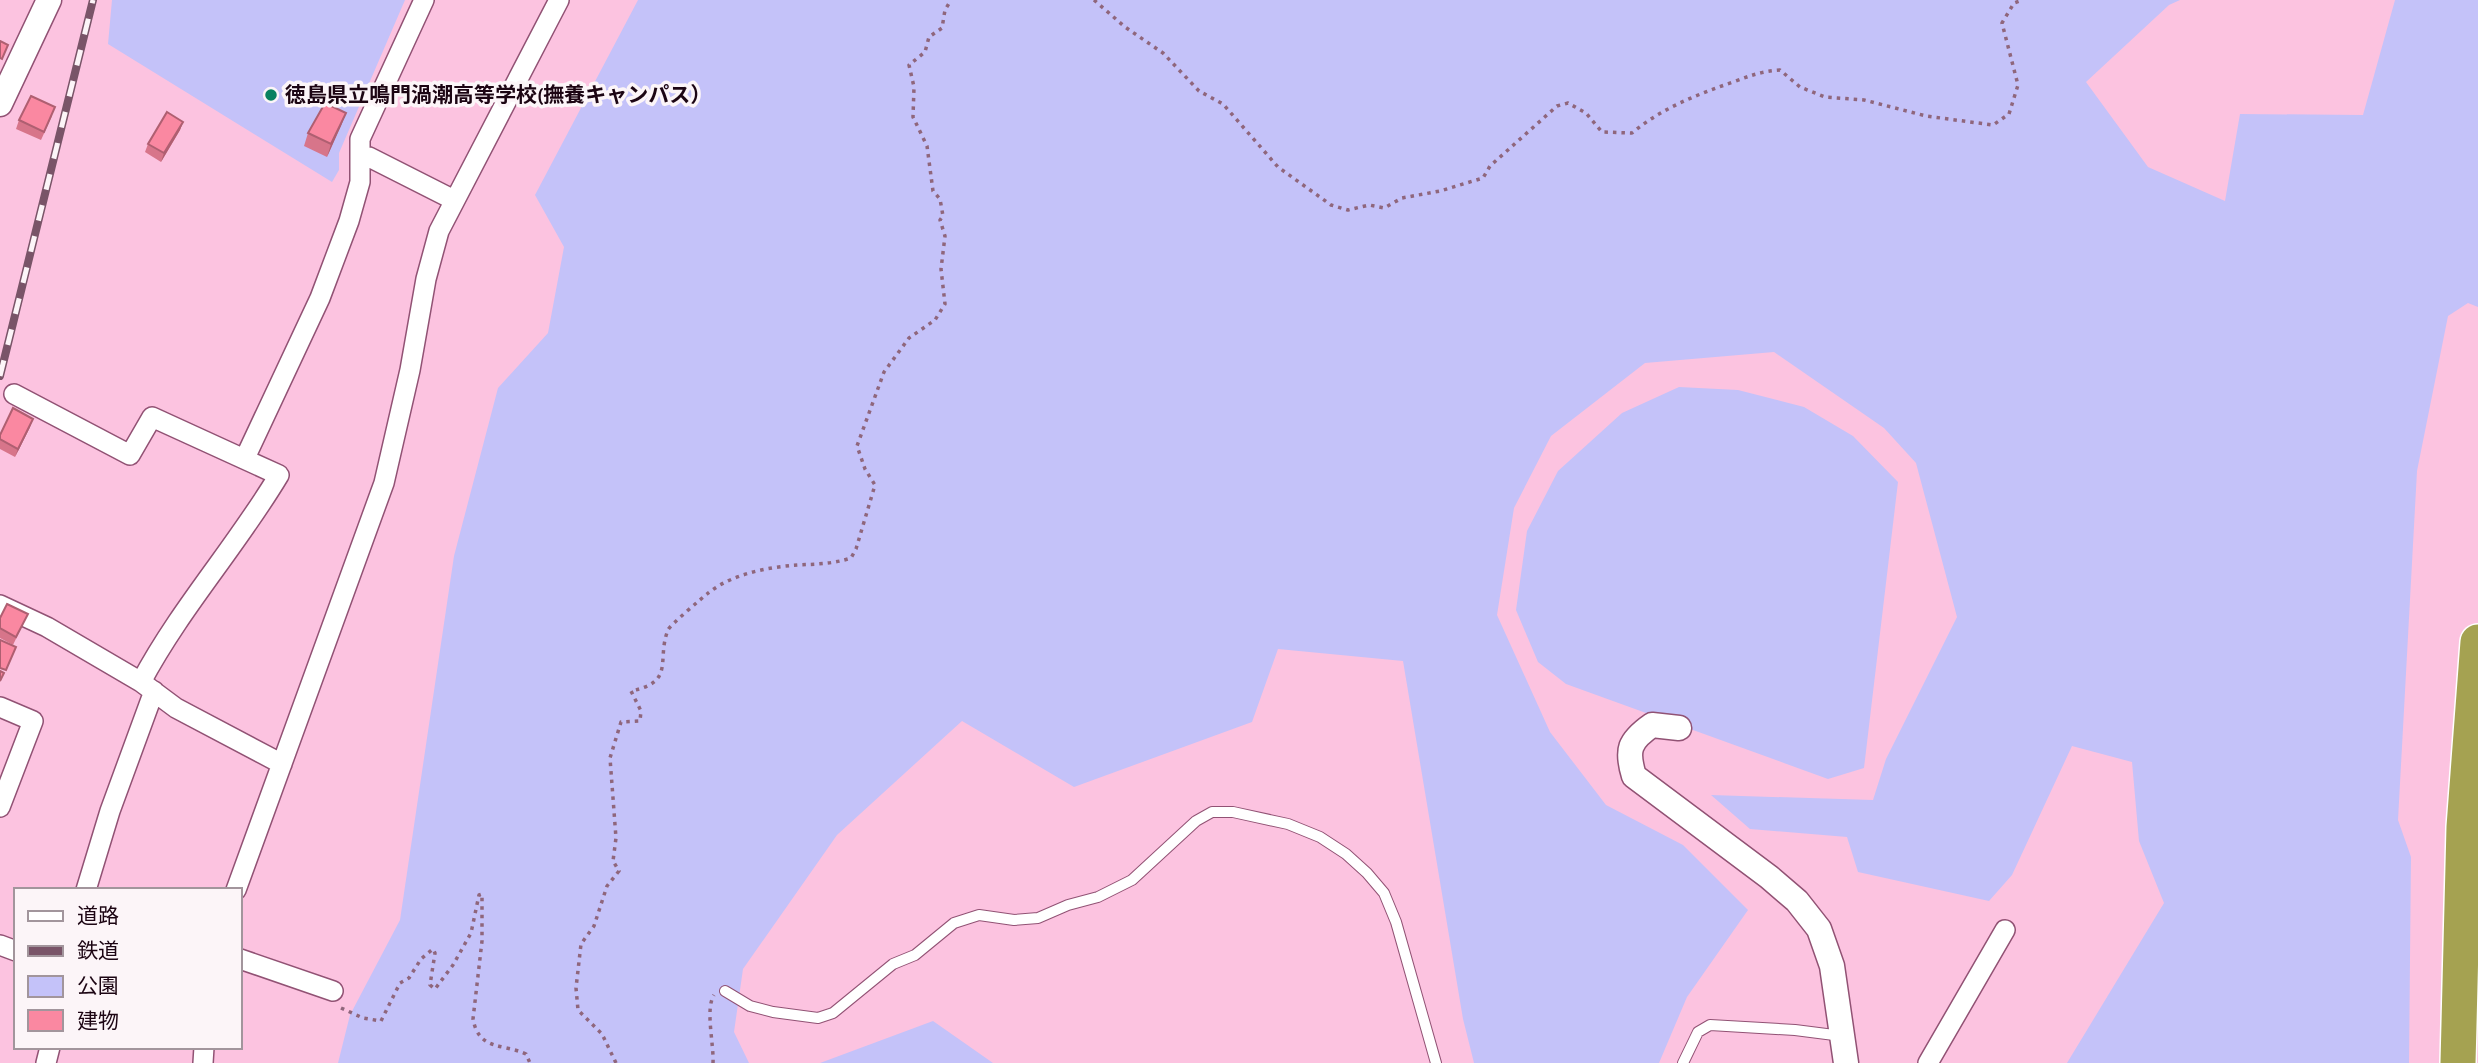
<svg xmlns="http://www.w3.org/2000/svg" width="2478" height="1063" viewBox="0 0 2478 1063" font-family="'Alegreya Sans','Noto Sans JP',sans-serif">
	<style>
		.green { fill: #c4c2f9 }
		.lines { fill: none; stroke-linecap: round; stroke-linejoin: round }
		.service-casing { stroke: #915274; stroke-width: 12 }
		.minor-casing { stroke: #915274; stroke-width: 22 }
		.tertiary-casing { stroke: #915274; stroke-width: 27 }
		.motorway-casing { stroke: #fff; stroke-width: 38 }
		.path { stroke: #8f667c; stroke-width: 3.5; stroke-dasharray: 3.5 5; stroke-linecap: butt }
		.service { stroke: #fff; stroke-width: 10 }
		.minor { stroke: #fff; stroke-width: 19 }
		.tertiary { stroke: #fff; stroke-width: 24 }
		.motorway { stroke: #a5a251; stroke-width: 35 }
		.rail-casing { stroke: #795468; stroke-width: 8 }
		.rail { stroke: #fcf5f8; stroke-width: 5; stroke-dasharray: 16; stroke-linecap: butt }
		.wall { fill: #d7758a }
		.shaded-wall { fill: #af5f71 }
		.building { fill: #fa88a1; stroke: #af5f71; stroke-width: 2 }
		.poi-dot { fill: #098160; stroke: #fcf5f8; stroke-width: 2.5 }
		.labels { text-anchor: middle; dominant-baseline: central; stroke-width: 7; stroke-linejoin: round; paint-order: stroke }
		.poi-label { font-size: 21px; font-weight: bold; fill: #1c0513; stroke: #fcf5f8; text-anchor: start }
	</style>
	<rect width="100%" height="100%" fill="#fcc3e0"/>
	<!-- green -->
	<path class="green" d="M112 0H405L339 153V170L332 182 108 44Z
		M638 0H2180L2169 5 2086 82 2148 167 2225 201 2240 114 2363 115 2395 0H2478V307L2468 303 2448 316 2417 471 2398 820 2411 857 2409 1063H2067L2164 903 2139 841 2132 762 2072 746 2012 875 1989 901 1858 872 1847 837 1750 829 1711 795 1873 800 1886 759 1957 617 1916 463 1884 428 1774 352 1645 363 1551 436 1514 508 1497 615 1550 732 1606 805 1683 845 1748 910 1687 997 1659 1063H1474L1463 1019 1403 661 1278 649 1252 722 1074 787 962 721 837 835 743 969 734 1032 749 1063H338L350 1015 400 920 454 556 498 388 548 333 564 247 535 195Z
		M1679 387 1738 390 1804 407 1853 436 1898 482 1864 768 1828 779 1566 684 1538 662 1516 610 1527 531 1558 471 1622 413Z
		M933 1021 993 1063H820Z"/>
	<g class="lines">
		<defs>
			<path id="service" d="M725 991 750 1006 773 1012 818 1018 833 1013 893 964 915 955 954 923 979 915 1014 920 1038 918 1068 905 1098 897 1132 880 1196 821 1212 812H1233L1288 824 1320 837 1346 854 1367 873 1384 893 1396 922 1436 1063
				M1683 1063 1698 1032 1710 1025 1795 1030 1842 1036"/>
			<path id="minor" d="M360 158 369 157 454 200
				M14 394 130 455 152 417 279 475C236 547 181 607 141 682
				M245 458 320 298 349 221 360 182V139L424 0
				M0 605 47 627 141 682 176 708 282 764
				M0 707 33 721 0 807
				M86 890 110 811 154 691
				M236 890 384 483 410 370 426 279 439 231 559 0
				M0 945 16 951
				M240 959 333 991
				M46 1063 50 1047
				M203 1063 204 1047
				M1928 1063 2005 930"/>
			<path id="tertiary" d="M0 104 49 0
				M1679 728 1652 725C1629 741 1626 750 1634 776L1769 877 1797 901 1819 929 1832 966 1846 1063"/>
			<path id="motorway" d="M2458 1063 2464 827 2478 642"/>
		</defs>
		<!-- service casing -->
		<use href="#service" class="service-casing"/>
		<!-- minor casing -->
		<use href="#minor" class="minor-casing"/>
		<!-- tertiary casing -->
		<use href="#tertiary" class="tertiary-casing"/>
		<!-- motorway casing -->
		<use href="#motorway" class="motorway-casing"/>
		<!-- path -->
		<path class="path" d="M1094 0 1125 27 1163 53 1199 91 1223 104 1278 167 1331 205 1348 210 1369 205 1384 208 1402 198 1440 191 1483 178 1490 166 1557 106 1568 103 1586 113 1602 132 1632 133C1662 108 1696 95 1733 82 1749 76 1762 71 1780 70L1800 87 1825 97 1864 100 1926 116 1993 125 2009 114 2018 85 2002 23 2014 3 2022 0
			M341 1008 363 1018 381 1021 400 983 409 978 421 959 433 949 435 953 430 985 435 989 453 965 471 933 479 895 482 894V941L473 1019C479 1051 502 1043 526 1054L530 1063
			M616 1063 602 1034 578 1010 576 988 581 944 594 926 607 886 619 871 613 861 616 838 610 758 621 722 640 721 641 711 631 691C676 682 656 660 668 630 669 626 702 598 707 594 731 574 768 567 798 565 817 564 833 564 851 558L856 549 875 485 865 469 857 446 884 372 909 338 935 320 945 304 941 269 945 236 940 220 943 216 940 199 933 191 927 146 913 117 914 87 909 65 925 52 929 37 942 28 945 10 951 0
			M713 1063C714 1044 705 1009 714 995"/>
		<!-- service -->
		<use href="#service" class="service"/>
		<!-- minor -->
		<use href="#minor" class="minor"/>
		<!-- tertiary -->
		<use href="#tertiary" class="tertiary"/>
		<!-- motorway -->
		<use href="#motorway" class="motorway"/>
		<defs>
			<path id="rail" d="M0 376 93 0"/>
		</defs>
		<!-- rail casing -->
		<use href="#rail" class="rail-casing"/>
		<!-- rail -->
		<use href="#rail" class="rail"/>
	</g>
	<!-- wall -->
	<path class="wall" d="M346 113 327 157 304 146 308 133Z
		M52 116 41 140 16 129 19 120Z
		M183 122 180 130 161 162 145 152 148 144Z
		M30 427 15 457 0 449V435Z
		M0 618 24 622 13 645 0 638Z"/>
	<!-- shaded-wall -->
	<path class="shaded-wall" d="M346 113 341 126 327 157 331 144Z
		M183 122 180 130 161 162 164 153Z
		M33 419 30 427 15 457 18 449Z"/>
	<!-- building -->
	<path class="building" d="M0 41 8 45 2 59 0 58Z
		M31 96 55 107 44 132 19 120Z
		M325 103 346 113 331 144 308 133Z
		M167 112 183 122 164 153 148 144Z
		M13 408 33 419 18 449 0 439V435Z
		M7 604 28 614 16 637 0 628V618Z
		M0 640 16 647 6 670 0 668Z
		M0 671 4 673 0 681Z"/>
	<!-- markers -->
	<circle class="poi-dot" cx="271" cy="95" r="7"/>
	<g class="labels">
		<!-- poi labels -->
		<g class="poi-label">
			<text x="285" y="95">徳島県立鳴門渦潮高等学校(撫養キャンパス）</text>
		</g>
	</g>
	<!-- legend -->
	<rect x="14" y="888" width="228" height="161" fill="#fcf5f8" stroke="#a2959c" stroke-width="2"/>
	<rect x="28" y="911" width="35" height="10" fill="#ffffff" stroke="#a2959c" stroke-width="2"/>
	<text x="77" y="923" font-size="21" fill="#1c0513">道路</text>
	<rect x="28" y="946" width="35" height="10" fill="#795468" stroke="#a2959c" stroke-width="2"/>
	<text x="77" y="958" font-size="21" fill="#1c0513">鉄道</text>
	<rect x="28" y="976" width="35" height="21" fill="#c4c2f9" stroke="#a2959c" stroke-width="2"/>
	<text x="77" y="993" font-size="21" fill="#1c0513">公園</text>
	<rect x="28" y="1010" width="35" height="21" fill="#fa88a1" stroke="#a2959c" stroke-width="2"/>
	<text x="77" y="1028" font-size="21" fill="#1c0513">建物</text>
</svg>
